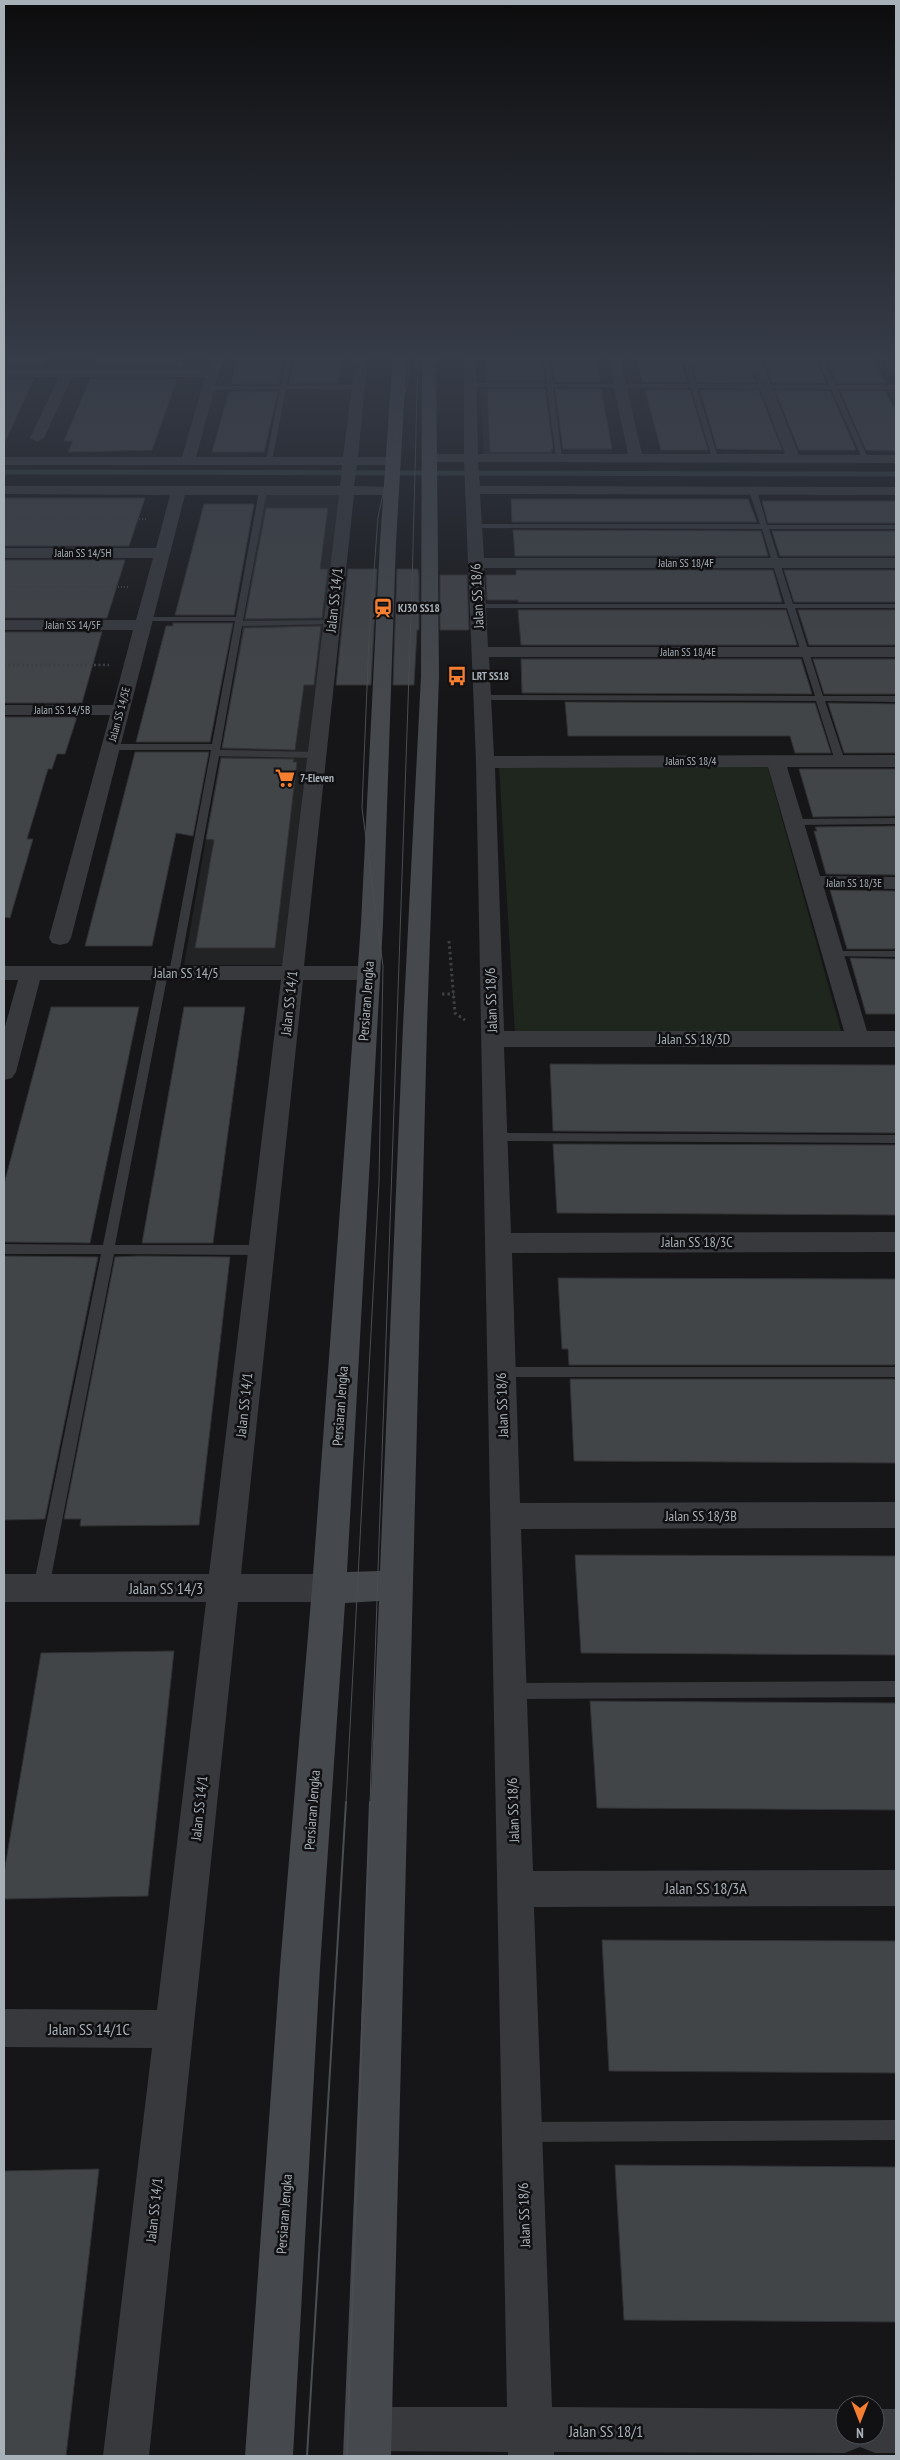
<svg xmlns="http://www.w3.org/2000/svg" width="900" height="2460" viewBox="0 0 900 2460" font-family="'PT Sans Narrow',sans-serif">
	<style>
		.built { fill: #222325 }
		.green { fill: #1f261e }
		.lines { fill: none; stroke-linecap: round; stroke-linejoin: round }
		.stream { stroke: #2c393c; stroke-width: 5 }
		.building { fill: #424548; stroke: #303134 }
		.path-far2 { stroke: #3d4144; stroke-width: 2; stroke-dasharray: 1 2; stroke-linecap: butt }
		.path-far1 { stroke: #3d4144; stroke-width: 2.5; stroke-dasharray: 2 2.5; stroke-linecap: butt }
		.path { stroke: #3d4144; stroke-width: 3; stroke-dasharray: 2.5 3; stroke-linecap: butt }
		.lane { fill: #37393d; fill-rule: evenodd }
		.street { fill: #37393d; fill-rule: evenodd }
		.secondary { fill: #45494d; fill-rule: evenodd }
		.tram-far1 { stroke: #4a4e52; stroke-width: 1 }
		.tram { stroke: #4a4e52; stroke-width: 2 }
		.labels { text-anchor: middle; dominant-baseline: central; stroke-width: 5; stroke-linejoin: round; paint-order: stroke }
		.far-street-label { font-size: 11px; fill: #a8b1b8; stroke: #111113 }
		.far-poi-label { font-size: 11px; font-weight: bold; fill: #a8b1b8; stroke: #111113; text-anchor: start }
		.street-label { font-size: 14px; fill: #a8b1b8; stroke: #111113 }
		.near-street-label { font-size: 16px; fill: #a8b1b8; stroke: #111113 }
	</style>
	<rect width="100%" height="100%" fill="#161618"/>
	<!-- built -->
	<path class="built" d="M478 354H542L553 458H484Z
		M266 493H342L290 965H184Z"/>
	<!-- green -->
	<path class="green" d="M767 765 841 1031 515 1034 499 766Z"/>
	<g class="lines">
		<!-- stream -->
		<path class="stream" d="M4 472 896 474"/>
	</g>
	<!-- building -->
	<path class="building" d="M4 354H46L40 367H4Z
		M101 354H185L181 367H95Z
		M238 354H285L279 384H231Z
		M295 354H343L339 383 289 384Z
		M486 354H541L545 381H486Z
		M551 354H595L600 382H555Z
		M635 354H679L687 382H643Z
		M689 354H745L756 383 697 382Z
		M761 354H814L826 383H772Z
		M824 354H870L886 383H837Z
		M4 379H34L4 444Z
		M90 379H177L152 450 68 452 73 441H64Z
		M487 389H545L553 449H551V452H490Z
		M555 389H601L612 449H563Z
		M645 390H690L708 450H661Z
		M700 390H759L782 450 717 449Z
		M775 390 830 391 856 450H799Z
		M278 391 264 452H212L229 392Z
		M840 391H885L896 412V451L866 450Z
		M4 498H145L129 546H4Z
		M511 499H748L757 522H512Z
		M762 501H896V523H768Z
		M204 504H254L234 615H175Z
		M266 508H328L320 569H328L322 618 245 619Z
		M513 530 761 531 768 556H515Z
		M772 531H896V556H780Z
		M4 560H125L107 618H4Z
		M348 569H377L371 685H336Z
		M397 569H418L419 575V630H417L414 685H393Z
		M516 570H773L782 602H518V600H487L486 575H516Z
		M784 570H896V602H794Z
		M440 575H467L469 630H440Z
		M518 610H786L797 645H521Z
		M798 610H896V645H809Z
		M173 623H233L210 742H136L166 626H173Z
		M321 626 314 685H304L295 750 222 748 244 628Z
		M4 632H102L82 703H4Z
		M521 659H801L812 694 522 693Z
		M813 659H896V694H824Z
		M565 702 815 703 831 753H795L790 736H568Z
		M828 703 896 704V753H844Z
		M4 717H77L65 754H57L52 769H48L27 839H33L10 918 4 917Z
		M135 752H209L193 836 176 833 152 946H85Z
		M221 758 294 759 293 762H297L275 948H195L214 840 206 839Z
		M799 769H896V816L813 817Z
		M896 826V875L826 874 814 831H817L815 827Z
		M830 890 896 891V949H847Z
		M850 958 896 959V1014H866Z
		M51 1007H139L90 1243 4 1242V1184Z
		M184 1007H245L213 1243H142Z
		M550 1064 896 1065V1133L553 1131Z
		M553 1144 896 1145V1215L557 1213Z
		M4 1256 98 1257 45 1519 4 1520Z
		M139 1256 230 1257 199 1525 80 1526 81 1519H64L115 1257Z
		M558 1278 896 1279V1365H569L568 1349H562Z
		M570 1379H896V1463L574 1461Z
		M575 1555 896 1556V1655L581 1653Z
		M174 1651 148 1896 4 1899V1873L41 1653Z
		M590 1701 896 1703V1810L597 1808Z
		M602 1940 896 1941V2073L609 2071Z
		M615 2165 896 2167V2322L624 2320Z
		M99 2169 66 2456H4V2171Z"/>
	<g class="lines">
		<!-- path-far2 -->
		<path class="path-far2" d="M4 519H148
			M4 587H130"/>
		<!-- path-far1 -->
		<path class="path-far1" d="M4 665H109"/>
		<!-- path -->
		<path class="path" d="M449 941 455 1013 465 1020
			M442 994H454"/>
		<!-- lane -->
		<path class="lane" d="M287 354H293L287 386 358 385 361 387 358 389H286L272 461 269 463 266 461 280 389 208 390 205 388 208 386H281Z
			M543 354H549L553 384H690L681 354H687L696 384 829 385 816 354H822L836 385H896V389H837L868 458 865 460 862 458 831 389 697 388 718 458 715 460 712 458 691 388 553 387 562 458 559 460 556 458 547 387H470L467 385 470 383H547Z
			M263 489 267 491 243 621 332 620 336 622 332 624 242 626 220 750 317 752 321 755 317 758 219 756 179 973 174 976 169 973 211 750H110L106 747 110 744H212L235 621H145L141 619 145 617H236L259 491Z
			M753 489 757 491 767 525H896V529H769L793 604H896V608H795L823 696H896V702L825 701 845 761 843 763 835 761 816 701 479 700V696L482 695 815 696 787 608H478L474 606 478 604H785L762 529 474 528 470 526 474 524H760L749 491Z
			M896 818V824L794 825 789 822 794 819Z
			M833 951H896V957L829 956V952Z
			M163 970 168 973 115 1245H261L265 1247 267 1250 265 1253 261 1255 114 1254 49 1588 46 1593 41 1595 36 1593 33 1588 101 1254H4V1244L103 1245 158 973Z
			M495 1133 896 1135V1143L495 1141 489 1137Z
			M501 1367H896V1377H501L496 1376 494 1372 496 1368Z
			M896 1681V1697L511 1699 505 1696 503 1691 505 1686 511 1683Z
			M896 2120V2140L526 2142 519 2139 516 2132 519 2125 526 2122Z"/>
		<!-- street -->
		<path class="street" d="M212 354H224L196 457H343L356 354H368L358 457H394L401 461 394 465H357L354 486 392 487 399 491 392 495H354L304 966H367L375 968 378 973 375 978 367 980H303L241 1574H329L340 1578 345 1588 340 1598 329 1602H238L149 2456H103L152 2048 4 2047V2009L157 2010 206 1602H4V1574H209L281 980H40L16 1072 12 1078 4 1080V1030L18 980H4V966H282L339 495H185L71 938 68 943 60 945 52 943 49 938 110 715H4V705H113L133 630H4V620H136L153 558H4V548H156L170 495 4 494V486H340L342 465H4V457H182L205 377H72L44 438 37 442 30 438 59 377H4V369H207Z
			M464 354H476L478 454H628L607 354H619L642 454H785L747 354H759L799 455H896V463L478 462 480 486 896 487V495L480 494 484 558H896V568H484L488 647H896V657H489L494 756 896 755V767H787L820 876 896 877V889L824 888 867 1031H896V1047H504L511 1233 896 1232V1252L512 1253 520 1503 896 1502V1528L521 1529 533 1871 896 1870V1906L534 1907 552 2407 845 2409V2435H875V2409H896V2453H875L860 2447 845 2453 554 2452V2456H508V2452L368 2451 352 2445 346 2429 352 2413 368 2407H507L476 762 464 462H429L422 458 429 454H464ZM768 767 844 1031H504L495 768Z
			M880 354H892L896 361V376L891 375Z"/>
		<!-- secondary -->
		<path class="secondary" d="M393 354H407L396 542 383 924 347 1572 380 1571 403 1026 421 676 422 354H436L439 676 427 1026 391 2456H343L379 1601 345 1603 320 1967 293 2456H245L280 1967 312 1588 361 924 380 542Z"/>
		<!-- tram-far1 -->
		<path class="tram-far1" d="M346 1803 379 1182 383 966 362 808 369 639 378 517 408 379 409 354
			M370 1803 412 587 418 354"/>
		<!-- tram -->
		<path class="tram" d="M307 2456 346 1802
			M347 2456 370 1802"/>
	</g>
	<!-- sky -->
	<linearGradient id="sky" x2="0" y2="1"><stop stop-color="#0c0c0d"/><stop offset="0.51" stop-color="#363c48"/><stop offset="1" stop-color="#363c48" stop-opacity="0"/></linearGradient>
	<rect width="900" height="699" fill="url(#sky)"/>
	<!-- icons -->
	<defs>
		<symbol id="station-bare" viewBox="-9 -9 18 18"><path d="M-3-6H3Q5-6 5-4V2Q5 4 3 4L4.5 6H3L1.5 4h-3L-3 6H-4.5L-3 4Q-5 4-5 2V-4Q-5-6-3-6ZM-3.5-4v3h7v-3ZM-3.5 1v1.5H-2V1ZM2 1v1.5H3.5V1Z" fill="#f67e30" stroke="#111113" stroke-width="2.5" paint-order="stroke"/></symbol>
		<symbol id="bus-bare" viewBox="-9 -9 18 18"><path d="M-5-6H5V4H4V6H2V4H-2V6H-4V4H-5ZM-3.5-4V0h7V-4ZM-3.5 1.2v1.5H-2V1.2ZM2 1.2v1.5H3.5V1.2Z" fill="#f67e30" stroke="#111113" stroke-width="2.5" paint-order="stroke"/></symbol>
		<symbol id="supermarket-bare" viewBox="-9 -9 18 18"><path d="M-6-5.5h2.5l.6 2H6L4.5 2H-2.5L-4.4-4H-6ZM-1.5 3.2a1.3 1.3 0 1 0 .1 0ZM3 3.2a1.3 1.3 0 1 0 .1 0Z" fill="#f67e30" stroke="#111113" stroke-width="2.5" paint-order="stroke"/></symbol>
	</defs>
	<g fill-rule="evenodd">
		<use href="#station-bare" x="369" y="594" width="28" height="28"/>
		<use href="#bus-bare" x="443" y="662" width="28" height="28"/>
		<use href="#supermarket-bare" x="271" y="764" width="28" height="28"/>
	</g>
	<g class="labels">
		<!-- far-street labels -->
		<g class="far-street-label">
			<text x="83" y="553">Jalan SS 14/5H</text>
			<text x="686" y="563">Jalan SS 18/4F</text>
			<text x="73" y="625">Jalan SS 14/5F</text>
			<text x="688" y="652">Jalan SS 18/4E</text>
			<text x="62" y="710">Jalan SS 14/5B</text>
			<text transform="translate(119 714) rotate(-75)">Jalan SS 14/5E</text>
			<text x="691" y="761">Jalan SS 18/4</text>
			<text x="854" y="883">Jalan SS 18/3E</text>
		</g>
		<!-- far-poi labels -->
		<g class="far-poi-label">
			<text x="398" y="608">KJ30 SS18</text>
			<text x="472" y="676">LRT SS18</text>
			<text x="300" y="778">7-Eleven</text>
		</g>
		<!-- street labels -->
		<g class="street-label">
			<text transform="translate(477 596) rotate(-93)">Jalan SS 18/6</text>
			<text transform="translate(334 600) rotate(-84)">Jalan SS 14/1</text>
			<text x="186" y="973">Jalan SS 14/5</text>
			<text transform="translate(491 1000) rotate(-92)">Jalan SS 18/6</text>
			<text transform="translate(366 1001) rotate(-86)">Persiaran Jengka</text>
			<text transform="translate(289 1003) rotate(-84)">Jalan SS 14/1</text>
			<text x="694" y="1039">Jalan SS 18/3D</text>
			<text x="697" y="1242">Jalan SS 18/3C</text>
			<text transform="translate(244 1405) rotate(-84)">Jalan SS 14/1</text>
			<text transform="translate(502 1405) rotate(-92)">Jalan SS 18/6</text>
			<text transform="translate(340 1406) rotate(-86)">Persiaran Jengka</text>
			<text x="701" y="1516">Jalan SS 18/3B</text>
			<text transform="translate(199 1808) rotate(-84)">Jalan SS 14/1</text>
			<text transform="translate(312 1810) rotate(-86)">Persiaran Jengka</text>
			<text transform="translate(513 1810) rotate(-92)">Jalan SS 18/6</text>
			<text transform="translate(154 2210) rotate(-84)">Jalan SS 14/1</text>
			<text transform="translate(284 2214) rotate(-86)">Persiaran Jengka</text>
			<text transform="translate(524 2215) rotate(-92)">Jalan SS 18/6</text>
		</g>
		<!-- near-street labels -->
		<g class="near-street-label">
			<text x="166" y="1588">Jalan SS 14/3</text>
			<text x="706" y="1888">Jalan SS 18/3A</text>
			<text x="89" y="2029">Jalan SS 14/1C</text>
			<text x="606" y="2431">Jalan SS 18/1</text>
		</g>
	</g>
	<!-- border -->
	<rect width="900" height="2460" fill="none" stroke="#a8b1b8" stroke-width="10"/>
	<!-- north arrow -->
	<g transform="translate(860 2420) rotate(180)"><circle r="24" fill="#111113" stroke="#4d5155"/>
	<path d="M0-4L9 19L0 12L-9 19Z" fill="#f67e30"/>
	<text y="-8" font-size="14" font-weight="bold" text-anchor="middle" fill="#a8b1b8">N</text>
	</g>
</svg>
